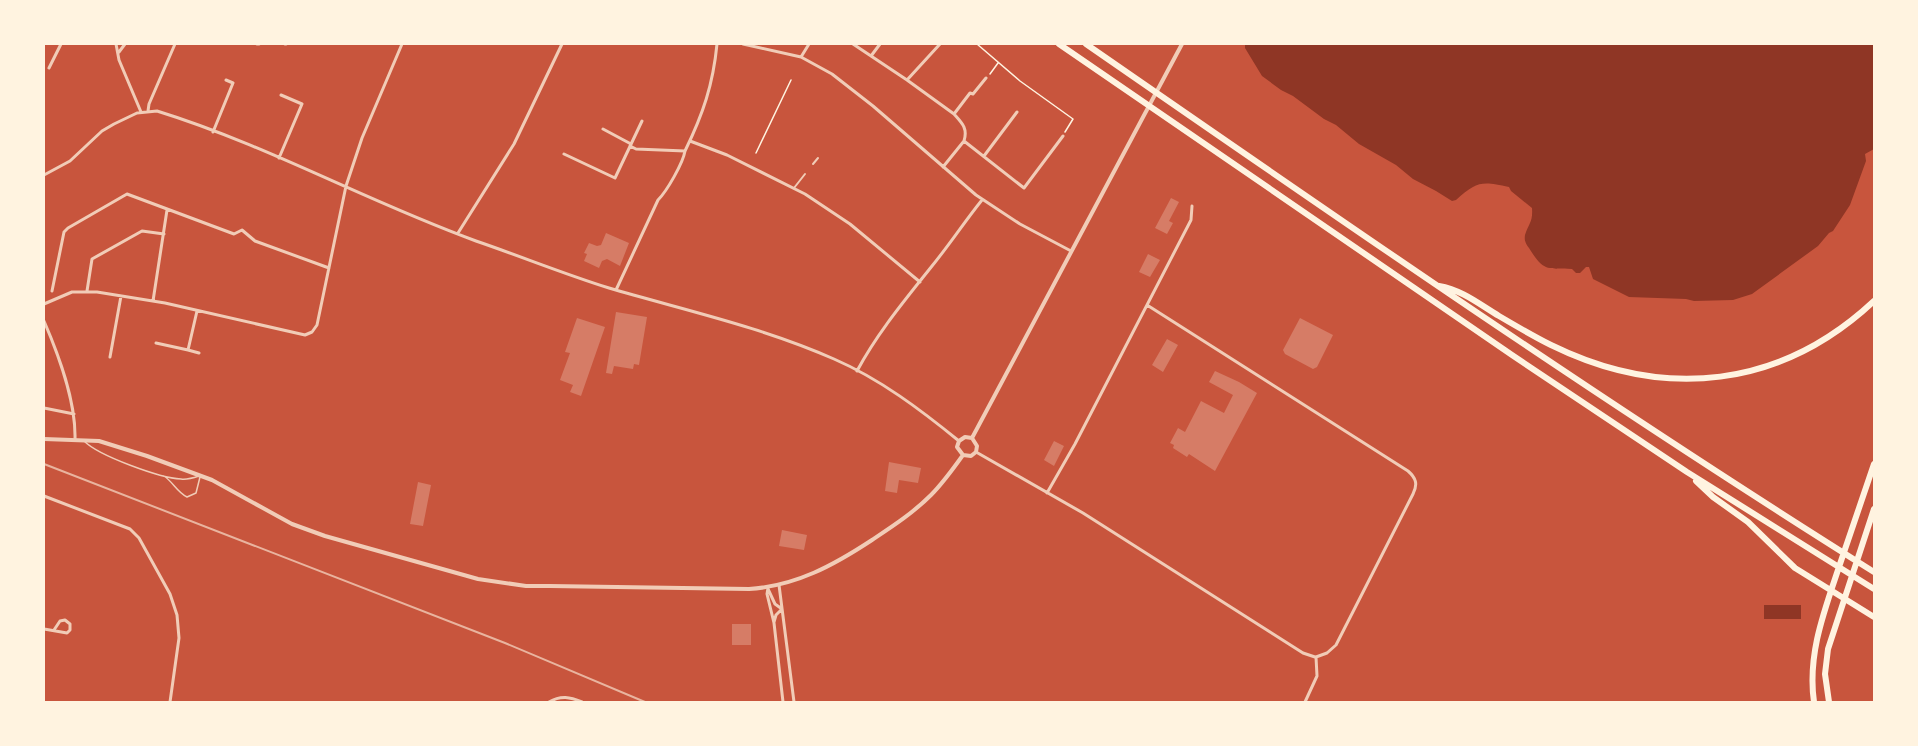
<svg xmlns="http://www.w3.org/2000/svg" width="1918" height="746" viewBox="0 0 1918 746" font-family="Spectral,serif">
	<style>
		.water { fill: #8f3625 }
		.building { fill: #d67c66 }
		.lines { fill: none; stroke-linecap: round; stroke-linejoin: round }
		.path { stroke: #fff3e0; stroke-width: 1.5 }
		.service { stroke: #f1ccb7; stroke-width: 1.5 }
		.pedestrian { stroke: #f1ccb7; stroke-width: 2 }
		.minor { stroke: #f1ccb7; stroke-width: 3 }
		.tertiary { stroke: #f1ccb7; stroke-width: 4 }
		.motorway { stroke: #fff3e0; stroke-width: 6 }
		.rail { stroke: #e9b49f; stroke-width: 2 }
	</style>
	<rect width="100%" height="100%" fill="#c8553d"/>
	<!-- water -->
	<path class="water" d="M1245 44H1874V149L1865 154 1866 161 1850 205 1833 231 1829 233 1818 246 1752 294 1733 300 1694 301 1686 299 1629 297 1593 279 1589 267H1586L1580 273H1576L1572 269C1546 268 1544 272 1529 248 1526 244 1524 241 1525 235 1529 223 1533 222 1532 208L1511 191 1509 187C1482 181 1477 181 1456 200L1452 201 1436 191 1413 179 1396 165 1359 144 1336 125 1324 119 1293 96 1281 90 1262 76 1245 48Z
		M1764 605H1801V619H1764Z"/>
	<!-- building -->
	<path class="building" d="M1171 198 1179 202 1169 221 1173 223 1167 234 1155 228Z
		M606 233 629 243 620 266 607 259 602 261 599 268 584 261 587 254 584 253 589 243 597 246 601 245Z
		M1148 254 1160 260 1150 277 1139 272Z
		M616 312 647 317 639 365 634 364 633 369 614 366 612 374 606 373Z
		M577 318 605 327 581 396 570 392 573 385 560 380 570 353 565 352Z
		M1300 318 1333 335 1317 367 1313 369 1285 354 1283 350Z
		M1167 339 1178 345 1163 372 1152 365Z
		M1215 371 1239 382 1257 393 1215 471 1189 454 1187 457 1173 448 1174 445 1170 443 1178 428 1185 432 1201 401 1224 413 1233 395 1209 382Z
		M1054 441 1064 446 1054 466 1044 460Z
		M889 462 921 468 918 483 899 480 897 493 885 491Z
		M418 482 431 485 423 526 410 524Z
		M782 530 807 535 804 550 779 546Z
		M732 624H751V645H732Z"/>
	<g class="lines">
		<!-- path -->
		<path class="path" d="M977 44 1020 81 1073 119 1065 132
			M990 74 998 63
			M756 153 791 80"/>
		<!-- service -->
		<path class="service" d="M84 441C99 456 160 478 181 479 187 480 193 478 199 476
			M164 476C173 482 177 492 187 497L196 493 200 477"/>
		<!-- pedestrian -->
		<path class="pedestrian" d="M813 164 818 158
			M794 188 805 174"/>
		<!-- minor -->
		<path class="minor" d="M116 44 119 60 141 112
			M257 44H259
			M285 44H286
			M743 44 801 57 832 74 873 106 976 195 1020 224 1071 251
			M853 44 907 80 954 114
			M119 52 125 44
			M871 56 880 44
			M801 57 809 44
			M49 68 61 44
			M907 80 940 44
			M148 111 149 104 175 44
			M603 129 631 144
			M213 132 233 83 226 80
			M690 141 727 155 805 194 850 224 920 282
			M964 141C968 128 962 123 954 114L970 93 973 94 986 78
			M630 146 636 149 685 151
			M564 154 615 178 642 121
			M984 156 1017 112
			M279 158 302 104 281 95
			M943 167 964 141 1024 188 1063 136
			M44 175 70 161 102 131 114 124 137 113 157 111C267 145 368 202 476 241 520 256 564 274 609 288 684 310 762 327 834 359 880 379 921 410 959 441
			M458 233 514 144 562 44
			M616 290 658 200C667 191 683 163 685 151 703 114 713 85 717 44
			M52 291 64 232 68 228 127 194 234 234 242 230 255 241 329 268
			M87 291 92 259 142 231 164 234
			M153 301 167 210
			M44 304 72 292H97L165 303 305 335 312 332 317 325 346 186 362 138 402 44
			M1147 305 1408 471C1416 478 1418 484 1413 494L1336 645 1327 653 1316 657 1317 676 1305 702
			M44 321C59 356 76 401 75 439
			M156 343 188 350 197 311
			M188 350 199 353
			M110 357 121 296
			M857 371C878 332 905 300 932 266 950 244 965 221 982 200
			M44 408 74 414
			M976 452 1083 513 1303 653 1315 657
			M1047 493 1075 444 1191 220 1192 206
			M44 496 130 529 139 538 170 594 177 615 179 638 170 702
			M779 585 794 702
			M768 588 767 594 774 623 783 702
			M768 589 775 604 782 609
			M774 622 776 615 782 609
			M44 629 67 633 70 630V624L65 620 60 621 54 630
			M549 702C561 695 570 697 582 702"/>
		<!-- tertiary -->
		<path class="tertiary" d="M972 438 1182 44
			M44 439 99 441 147 456 212 480 292 524 325 536 478 579 526 586H550L749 589C796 586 834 565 872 540 893 526 913 513 931 495 943 483 953 469 963 455
			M963 455 957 447 959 441 965 437 972 438
			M963 455 971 456 976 452 977 446 972 438"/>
		<!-- motorway -->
		<path class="motorway" d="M1059 44 1512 355 1687 472 1874 589
			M1086 44C1346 224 1606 404 1874 572
			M1439 286C1462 290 1479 304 1499 316 1516 326 1533 336 1551 345 1665 401 1781 388 1874 301
			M1696 481 1713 497 1748 522 1795 568 1874 617
			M1814 702C1807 654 1825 609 1840 564 1851 531 1863 497 1874 464
			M1829 702 1825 674 1828 649 1874 509"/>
		<!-- rail -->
		<path class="rail" d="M44 464 505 643 645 702"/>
	</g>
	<!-- border -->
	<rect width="1918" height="746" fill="none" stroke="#fff3e0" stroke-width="90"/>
</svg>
